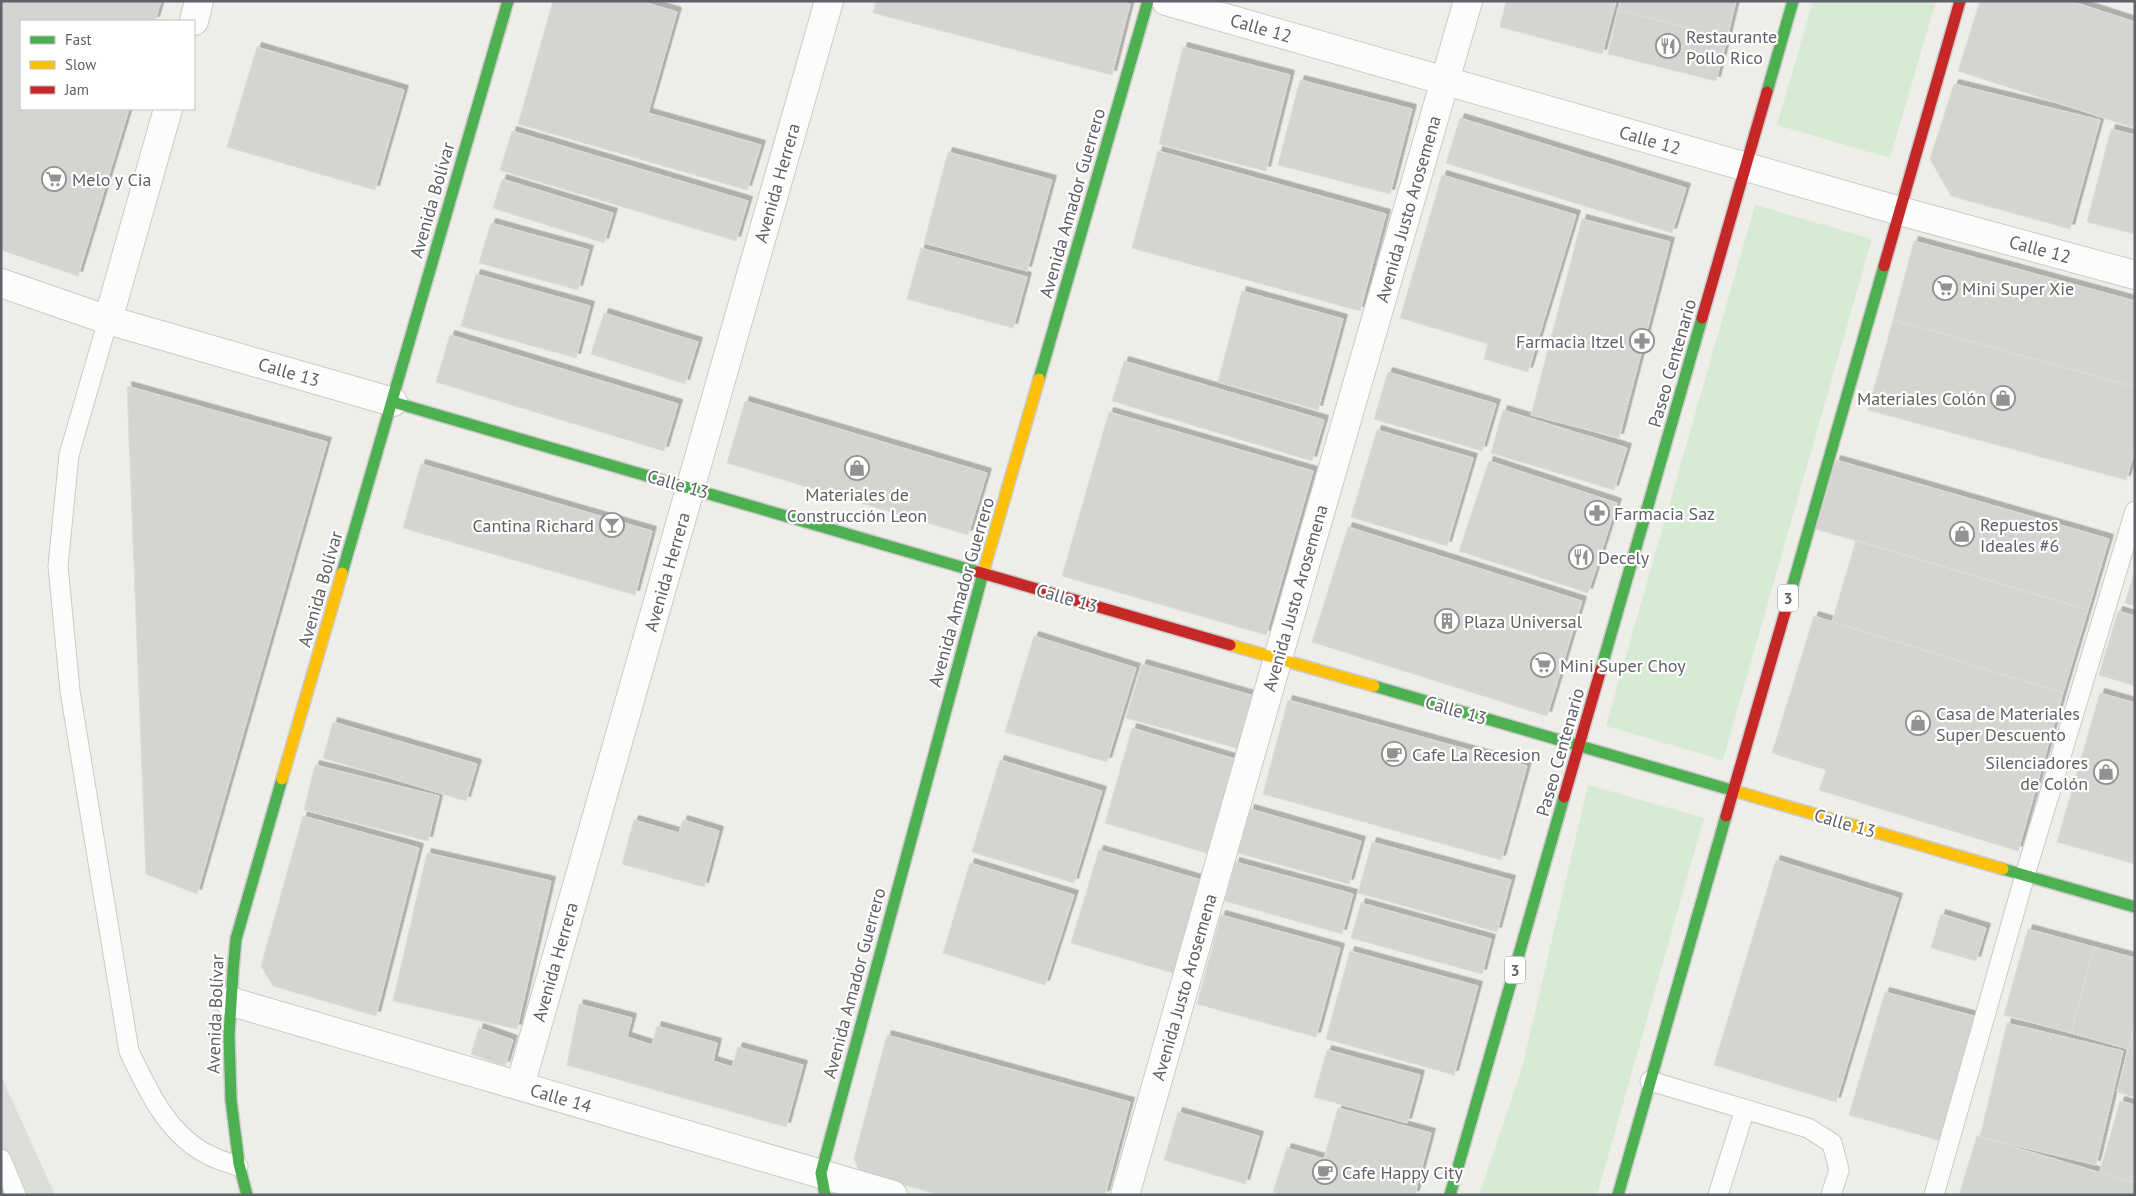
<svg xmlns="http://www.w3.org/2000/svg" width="2136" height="1196" viewBox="0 0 2136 1196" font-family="'PT Sans',sans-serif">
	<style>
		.industrial { fill: #dedcd8 }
		.green { fill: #d6ead4 }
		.building { fill: #d5d4d1; stroke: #dddcd8; filter: url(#shadow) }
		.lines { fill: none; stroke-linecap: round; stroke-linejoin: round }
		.lane-casing { stroke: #c9c9c9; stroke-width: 21 }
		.street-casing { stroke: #c9c9c9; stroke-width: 30 }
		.fast-casing { stroke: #cacbca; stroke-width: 14 }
		.slow-casing { stroke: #cacbca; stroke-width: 14 }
		.jam-casing { stroke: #cacbca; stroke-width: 14 }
		.lane { stroke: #fcfcfc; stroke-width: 19 }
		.street { stroke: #fcfcfc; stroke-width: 28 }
		.fast { stroke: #4caf50; stroke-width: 11 }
		.slow { stroke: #ffc107; stroke-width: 11 }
		.jam { stroke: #c62828; stroke-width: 11 }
		.labels { text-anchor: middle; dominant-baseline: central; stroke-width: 4.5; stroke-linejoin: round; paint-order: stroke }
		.shield { fill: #fff; stroke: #8e9095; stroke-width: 1 }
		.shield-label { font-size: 16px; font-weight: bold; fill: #5e6167 }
		.street-label { font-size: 18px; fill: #5e6167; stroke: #fff }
		.poi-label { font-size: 18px; fill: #5e6167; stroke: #fff; text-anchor: start }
	</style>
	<defs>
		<filter id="shadow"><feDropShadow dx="4.5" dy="-4.5" stdDeviation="0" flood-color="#0004"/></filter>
	</defs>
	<rect width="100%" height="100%" fill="#eeede8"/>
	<!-- industrial -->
	<path class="industrial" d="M1 1076 55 1195H1Z"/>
	<!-- green -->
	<path class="green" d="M1813 1H1936L1890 158 1777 125Z
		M1755 205 1872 239 1723 760 1606 726Z
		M1588 785 1704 818 1597 1195H1479L1522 1068Z"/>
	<!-- building -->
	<path class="building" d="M1 1H161L155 21H21V109H129L78 276 1 250Z
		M553 1H640L677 12 648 113 761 145 747 190 518 124Z
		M876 1H1119L1130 4 1112 75 873 13Z
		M1506 1H1616L1602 54 1500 27Z
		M1621 1H1736L1727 38 1618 10Z
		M1980 1H2070L2135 22V128L1958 71Z
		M1618 10 1727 38 1716 81 1608 54Z
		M257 47 404 90 375 190 227 147Z
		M1183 47 1290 75 1266 171 1159 144Z
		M1300 80 1412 109 1390 194 1278 165Z
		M1954 84 2100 120 2070 229 1951 196 1930 159Z
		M1460 118 1686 188 1672 233 1446 163Z
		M2111 129 2135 135V234L2087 222Z
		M512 131 748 201 736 241 500 170Z
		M1158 151 1386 214 1360 311 1132 248Z
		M948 152 1052 180 1027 271 924 243Z
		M1442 175 1576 215 1528 372 1484 359 1488 344 1400 318Z
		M502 179 613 213 604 243 493 208Z
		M1582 219 1670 242 1619 438 1531 415Z
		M491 223 589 250 578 290 479 263Z
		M1914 241 2135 301V387L1893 320Z
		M921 248 1027 277 1013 328 907 299Z
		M476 274 590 306 576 358 461 326Z
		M1242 291 1343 319 1318 410 1218 382Z
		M604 313 698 342 685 384 591 354Z
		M1893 320 2135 387V450L2126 480 1868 410Z
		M450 335 678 404 664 451 436 382Z
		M1124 361 1324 420 1312 461 1112 401Z
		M1388 372 1496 404 1482 451 1374 419Z
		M127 386 327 442 197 894 146 874Z
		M745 401 987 473 968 535 727 463Z
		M1503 410 1627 448 1614 490 1491 453Z
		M1109 412 1313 471 1266 635 1062 576Z
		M1377 430 1473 458 1447 546 1351 517Z
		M1836 460 2109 539 2088 610 1816 529Z
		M1489 461 1617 503 1588 593 1459 551Z
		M421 464 652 531 635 595 403 528Z
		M1348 527 1582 601 1547 716 1312 642Z
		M1856 540 2088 610 2063 693 1832 622Z
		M2135 569V606L2125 603Z
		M2118 611 2135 616V686L2099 675Z
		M1814 616 2063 693 2018 851 1819 790 1826 770 1772 753Z
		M1034 636 1136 668 1107 762 1005 732Z
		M1142 664 1254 696 1240 749 1126 718Z
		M2100 693 2135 703V864L2057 842Z
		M1288 700 1527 766 1501 860 1263 794Z
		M333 722 477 764 466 801 323 758Z
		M1132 728 1241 761 1213 855 1105 823Z
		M1000 760 1102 791 1074 883 972 852Z
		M315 765 439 796 428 841 304 810Z
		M1250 809 1361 841 1349 884 1238 853Z
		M303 816 419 848 376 1016 273 986 261 966Z
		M634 820 679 833 683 820 719 831 704 887 622 864Z
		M1372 842 1511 880 1497 932 1358 893Z
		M1099 850 1201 880 1173 973 1071 943Z
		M427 853 551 881 517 1029 393 1001Z
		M1776 860 1898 898 1836 1102 1714 1065Z
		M1235 862 1353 894 1342 934 1225 901Z
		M970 863 1074 895 1045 985 943 953Z
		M1361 903 1491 939 1482 974 1351 938Z
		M1941 914 1986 928 1976 961 1931 948Z
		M1221 915 1340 948 1316 1037 1197 1004Z
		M2028 929 2094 947 2071 1033 2004 1015Z
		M2094 947 2135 958V1024L2128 1049 2071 1033Z
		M1350 951 1478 986 1454 1075 1326 1039Z
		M1885 992 1977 1017 1941 1141 1849 1115Z
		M579 1004 632 1018 627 1037 652 1045 657 1026 717 1043 713 1061 732 1067 738 1047 803 1065 786 1127 567 1065Z
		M2007 1023 2123 1051 2096 1165 1980 1137Z
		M2135 1024V1097L2117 1092Z
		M479 1028 513 1040 505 1066 471 1054Z
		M887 1035 1130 1102 1105 1195H941L860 1173 854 1158Z
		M1327 1050 1420 1075 1407 1123 1314 1097Z
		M2120 1101 2135 1105V1182L2100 1171Z
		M1338 1108 1431 1133 1417 1186 1324 1159Z
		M1178 1112 1259 1136 1245 1184 1164 1160Z
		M1977 1136 2135 1183V1195H1959Z
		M1287 1148 1417 1186 1415 1195H1282L1273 1192Z"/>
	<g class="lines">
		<defs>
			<path id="lane" d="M108 320 69 455 58 566 70 691 129 1051C148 1091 169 1138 213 1157 221 1161 230 1163 238 1166
				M1650 1081 1808 1128 1832 1143 1839 1170 1831 1195
				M1 1159 16 1195
				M1718 1195 1745 1109
				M1934 1195 2025 875 2135 511"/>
			<path id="street" d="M1166 1 1900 211 2135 275
				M194 21 199 1
				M1 283 108 320 393 402
				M108 320 168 109
				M229 1001 893 1195
				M520 1086 829 1
				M1125 1195 1278 658 1468 1"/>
			<path id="fast" d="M1767 92 1793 1
				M1039 379 1148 1
				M393 402 978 572
				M342 573 508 1
				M1790 595 1884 266
				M1601 669 1702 318
				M1374 686 1738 792
				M2003 869 2135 907
				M247 1195 239 1164 231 1100 229 1035 233 971 236 939 282 779
				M825 1195 821 1173 983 573
				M1450 1195 1564 797
				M1618 1195 1726 816"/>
			<path id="slow" d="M983 573 1039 379
				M1230 645 1374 686
				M282 779 342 573
				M1738 792 2003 869"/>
			<path id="jam" d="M1884 266 1960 1
				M1702 318 1767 92
				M978 572 1230 645
				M1564 797 1601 669
				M1726 816 1790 595"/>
		</defs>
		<!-- lane casing -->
		<use href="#lane" class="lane-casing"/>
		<!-- street casing -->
		<use href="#street" class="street-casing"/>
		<!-- fast casing -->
		<use href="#fast" class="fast-casing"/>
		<!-- slow casing -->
		<use href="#slow" class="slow-casing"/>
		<!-- jam casing -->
		<use href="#jam" class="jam-casing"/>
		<!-- lane -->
		<use href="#lane" class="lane"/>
		<!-- street -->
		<use href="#street" class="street"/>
		<!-- fast -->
		<use href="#fast" class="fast"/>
		<!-- slow -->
		<use href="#slow" class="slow"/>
		<!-- jam -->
		<use href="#jam" class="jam"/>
	</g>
	<!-- icons -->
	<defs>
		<symbol id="restaurant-ring" viewBox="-11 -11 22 22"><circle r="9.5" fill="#fff" stroke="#909294" stroke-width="1.5"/><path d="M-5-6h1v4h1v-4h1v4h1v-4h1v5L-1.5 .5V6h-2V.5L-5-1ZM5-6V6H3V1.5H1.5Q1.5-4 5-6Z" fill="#909294"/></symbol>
		<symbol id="supermarket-ring" viewBox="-11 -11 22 22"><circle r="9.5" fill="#fff" stroke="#909294" stroke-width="1.5"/><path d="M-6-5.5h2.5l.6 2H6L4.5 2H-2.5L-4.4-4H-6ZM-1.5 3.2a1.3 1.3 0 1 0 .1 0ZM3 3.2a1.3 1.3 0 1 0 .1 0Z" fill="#909294"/></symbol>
		<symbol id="pharmacy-ring" viewBox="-11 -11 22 22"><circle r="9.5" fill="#fff" stroke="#909294" stroke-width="1.5"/><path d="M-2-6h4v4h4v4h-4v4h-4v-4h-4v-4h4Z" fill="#909294"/></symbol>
		<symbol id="shop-ring" viewBox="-11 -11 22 22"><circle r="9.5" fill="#fff" stroke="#909294" stroke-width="1.5"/><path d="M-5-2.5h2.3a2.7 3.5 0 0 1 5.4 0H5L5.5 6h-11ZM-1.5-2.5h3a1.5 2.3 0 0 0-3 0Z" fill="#909294"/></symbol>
		<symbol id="bar-ring" viewBox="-11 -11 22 22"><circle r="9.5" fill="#fff" stroke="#909294" stroke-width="1.5"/><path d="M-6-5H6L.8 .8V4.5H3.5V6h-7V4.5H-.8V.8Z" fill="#909294"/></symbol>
		<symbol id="building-ring" viewBox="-11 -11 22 22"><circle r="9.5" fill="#fff" stroke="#909294" stroke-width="1.5"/><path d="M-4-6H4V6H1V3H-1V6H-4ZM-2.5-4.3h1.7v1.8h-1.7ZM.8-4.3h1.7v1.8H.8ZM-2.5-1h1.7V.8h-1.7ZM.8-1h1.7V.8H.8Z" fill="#909294"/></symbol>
		<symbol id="cafe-ring" viewBox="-11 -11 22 22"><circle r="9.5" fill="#fff" stroke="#909294" stroke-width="1.5"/><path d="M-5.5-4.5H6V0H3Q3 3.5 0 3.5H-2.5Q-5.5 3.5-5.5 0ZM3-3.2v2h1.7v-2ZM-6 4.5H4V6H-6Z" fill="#909294"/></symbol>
	</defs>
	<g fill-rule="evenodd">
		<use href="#restaurant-ring" x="1654" y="32" width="28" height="28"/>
		<use href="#supermarket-ring" x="40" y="165" width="28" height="28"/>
		<use href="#supermarket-ring" x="1931" y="274" width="28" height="28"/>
		<use href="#pharmacy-ring" x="1628" y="327" width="28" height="28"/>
		<use href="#shop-ring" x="1989" y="384" width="28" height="28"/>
		<use href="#shop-ring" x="843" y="454" width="28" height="28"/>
		<use href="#pharmacy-ring" x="1583" y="499" width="28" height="28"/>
		<use href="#bar-ring" x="598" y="511" width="28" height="28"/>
		<use href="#shop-ring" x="1948" y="520" width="28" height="28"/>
		<use href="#restaurant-ring" x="1567" y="543" width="28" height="28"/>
		<use href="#building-ring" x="1433" y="607" width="28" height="28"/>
		<use href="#supermarket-ring" x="1529" y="651" width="28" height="28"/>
		<use href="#shop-ring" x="1904" y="709" width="28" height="28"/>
		<use href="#cafe-ring" x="1380" y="740" width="28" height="28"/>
		<use href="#shop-ring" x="2092" y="758" width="28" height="28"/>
		<use href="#cafe-ring" x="1311" y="1158" width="28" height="28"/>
	</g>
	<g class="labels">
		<!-- shield labels -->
		<g class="shield">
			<rect x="1778" y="584.5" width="20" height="27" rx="4"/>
			<rect x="1505" y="956.5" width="20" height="27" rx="4"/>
		</g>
		<g class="shield-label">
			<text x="1788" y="598">3</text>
			<text x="1515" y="970">3</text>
		</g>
		<!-- street labels -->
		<g class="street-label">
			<text transform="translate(1261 28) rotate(16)">Calle 12</text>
			<text transform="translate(1650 140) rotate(16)">Calle 12</text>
			<text transform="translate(777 183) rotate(-74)">Avenida Herrera</text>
			<text transform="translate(432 200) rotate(-74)">Avenida Bolívar</text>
			<text transform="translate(1072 203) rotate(-74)">Avenida Amador Guerrero</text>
			<text transform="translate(1408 209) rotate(-74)">Avenida Justo Arosemena</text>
			<text transform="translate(2040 249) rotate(15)">Calle 12</text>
			<text transform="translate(1672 363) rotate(-74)">Paseo Centenario</text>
			<text transform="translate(289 372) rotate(16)">Calle 13</text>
			<text transform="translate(678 484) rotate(16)">Calle 13</text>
			<text transform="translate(667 572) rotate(-74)">Avenida Herrera</text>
			<text transform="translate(320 589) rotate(-74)">Avenida Bolívar</text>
			<text transform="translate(961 592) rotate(-74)">Avenida Amador Guerrero</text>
			<text transform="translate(1067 598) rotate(16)">Calle 13</text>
			<text transform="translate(1295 598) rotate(-74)">Avenida Justo Arosemena</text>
			<text transform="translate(1456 710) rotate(16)">Calle 13</text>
			<text transform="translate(1560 752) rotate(-74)">Paseo Centenario</text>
			<text transform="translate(1845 823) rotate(16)">Calle 13</text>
			<text transform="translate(555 962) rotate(-74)">Avenida Herrera</text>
			<text transform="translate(854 983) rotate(-75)">Avenida Amador Guerrero</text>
			<text transform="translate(1184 987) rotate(-74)">Avenida Justo Arosemena</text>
			<text transform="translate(215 1014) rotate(-88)">Avenida Bolívar</text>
			<text transform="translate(561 1098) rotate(16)">Calle 14</text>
		</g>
		<!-- poi labels -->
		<g class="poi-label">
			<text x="1686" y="36">Restaurante<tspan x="1686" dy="21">Pollo Rico</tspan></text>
			<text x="72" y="179">Melo y Cia</text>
			<text x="1962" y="288">Mini Super Xie</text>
			<text x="1624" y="341" text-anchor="end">Farmacia Itzel</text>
			<text x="1986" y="398" text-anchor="end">Materiales Colón</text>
			<text x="857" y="494" text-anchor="middle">Materiales de<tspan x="857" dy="21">Construcción Leon</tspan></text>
			<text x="1614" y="513">Farmacia Saz</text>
			<text x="1980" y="524">Repuestos<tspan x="1980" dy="21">Ideales #6</tspan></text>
			<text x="594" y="525" text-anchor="end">Cantina Richard</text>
			<text x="1598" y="557">Decely</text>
			<text x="1464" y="621">Plaza Universal</text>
			<text x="1560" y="665">Mini Super Choy</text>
			<text x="1936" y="713">Casa de Materiales<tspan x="1936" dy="21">Super Descuento</tspan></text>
			<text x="1412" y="754">Cafe La Recesion</text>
			<text x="2088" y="762" text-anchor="end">Silenciadores<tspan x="2088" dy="21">de Colón</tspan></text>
			<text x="1342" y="1172">Cafe Happy City</text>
		</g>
	</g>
	<!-- border -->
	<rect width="2136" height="1196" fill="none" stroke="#5e6167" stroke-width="5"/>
	<!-- legend -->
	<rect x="20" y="20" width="175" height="90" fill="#ffffff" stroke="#bfc0c2"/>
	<rect x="30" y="36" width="25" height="8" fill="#4caf50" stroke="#bfc0c2"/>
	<text x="65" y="45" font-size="15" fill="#5e6167">Fast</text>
	<rect x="30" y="61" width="25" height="8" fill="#ffc107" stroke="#bfc0c2"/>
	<text x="65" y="70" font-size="15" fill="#5e6167">Slow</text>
	<rect x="30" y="86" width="25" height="8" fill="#c62828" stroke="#bfc0c2"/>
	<text x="65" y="95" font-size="15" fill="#5e6167">Jam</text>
</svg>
